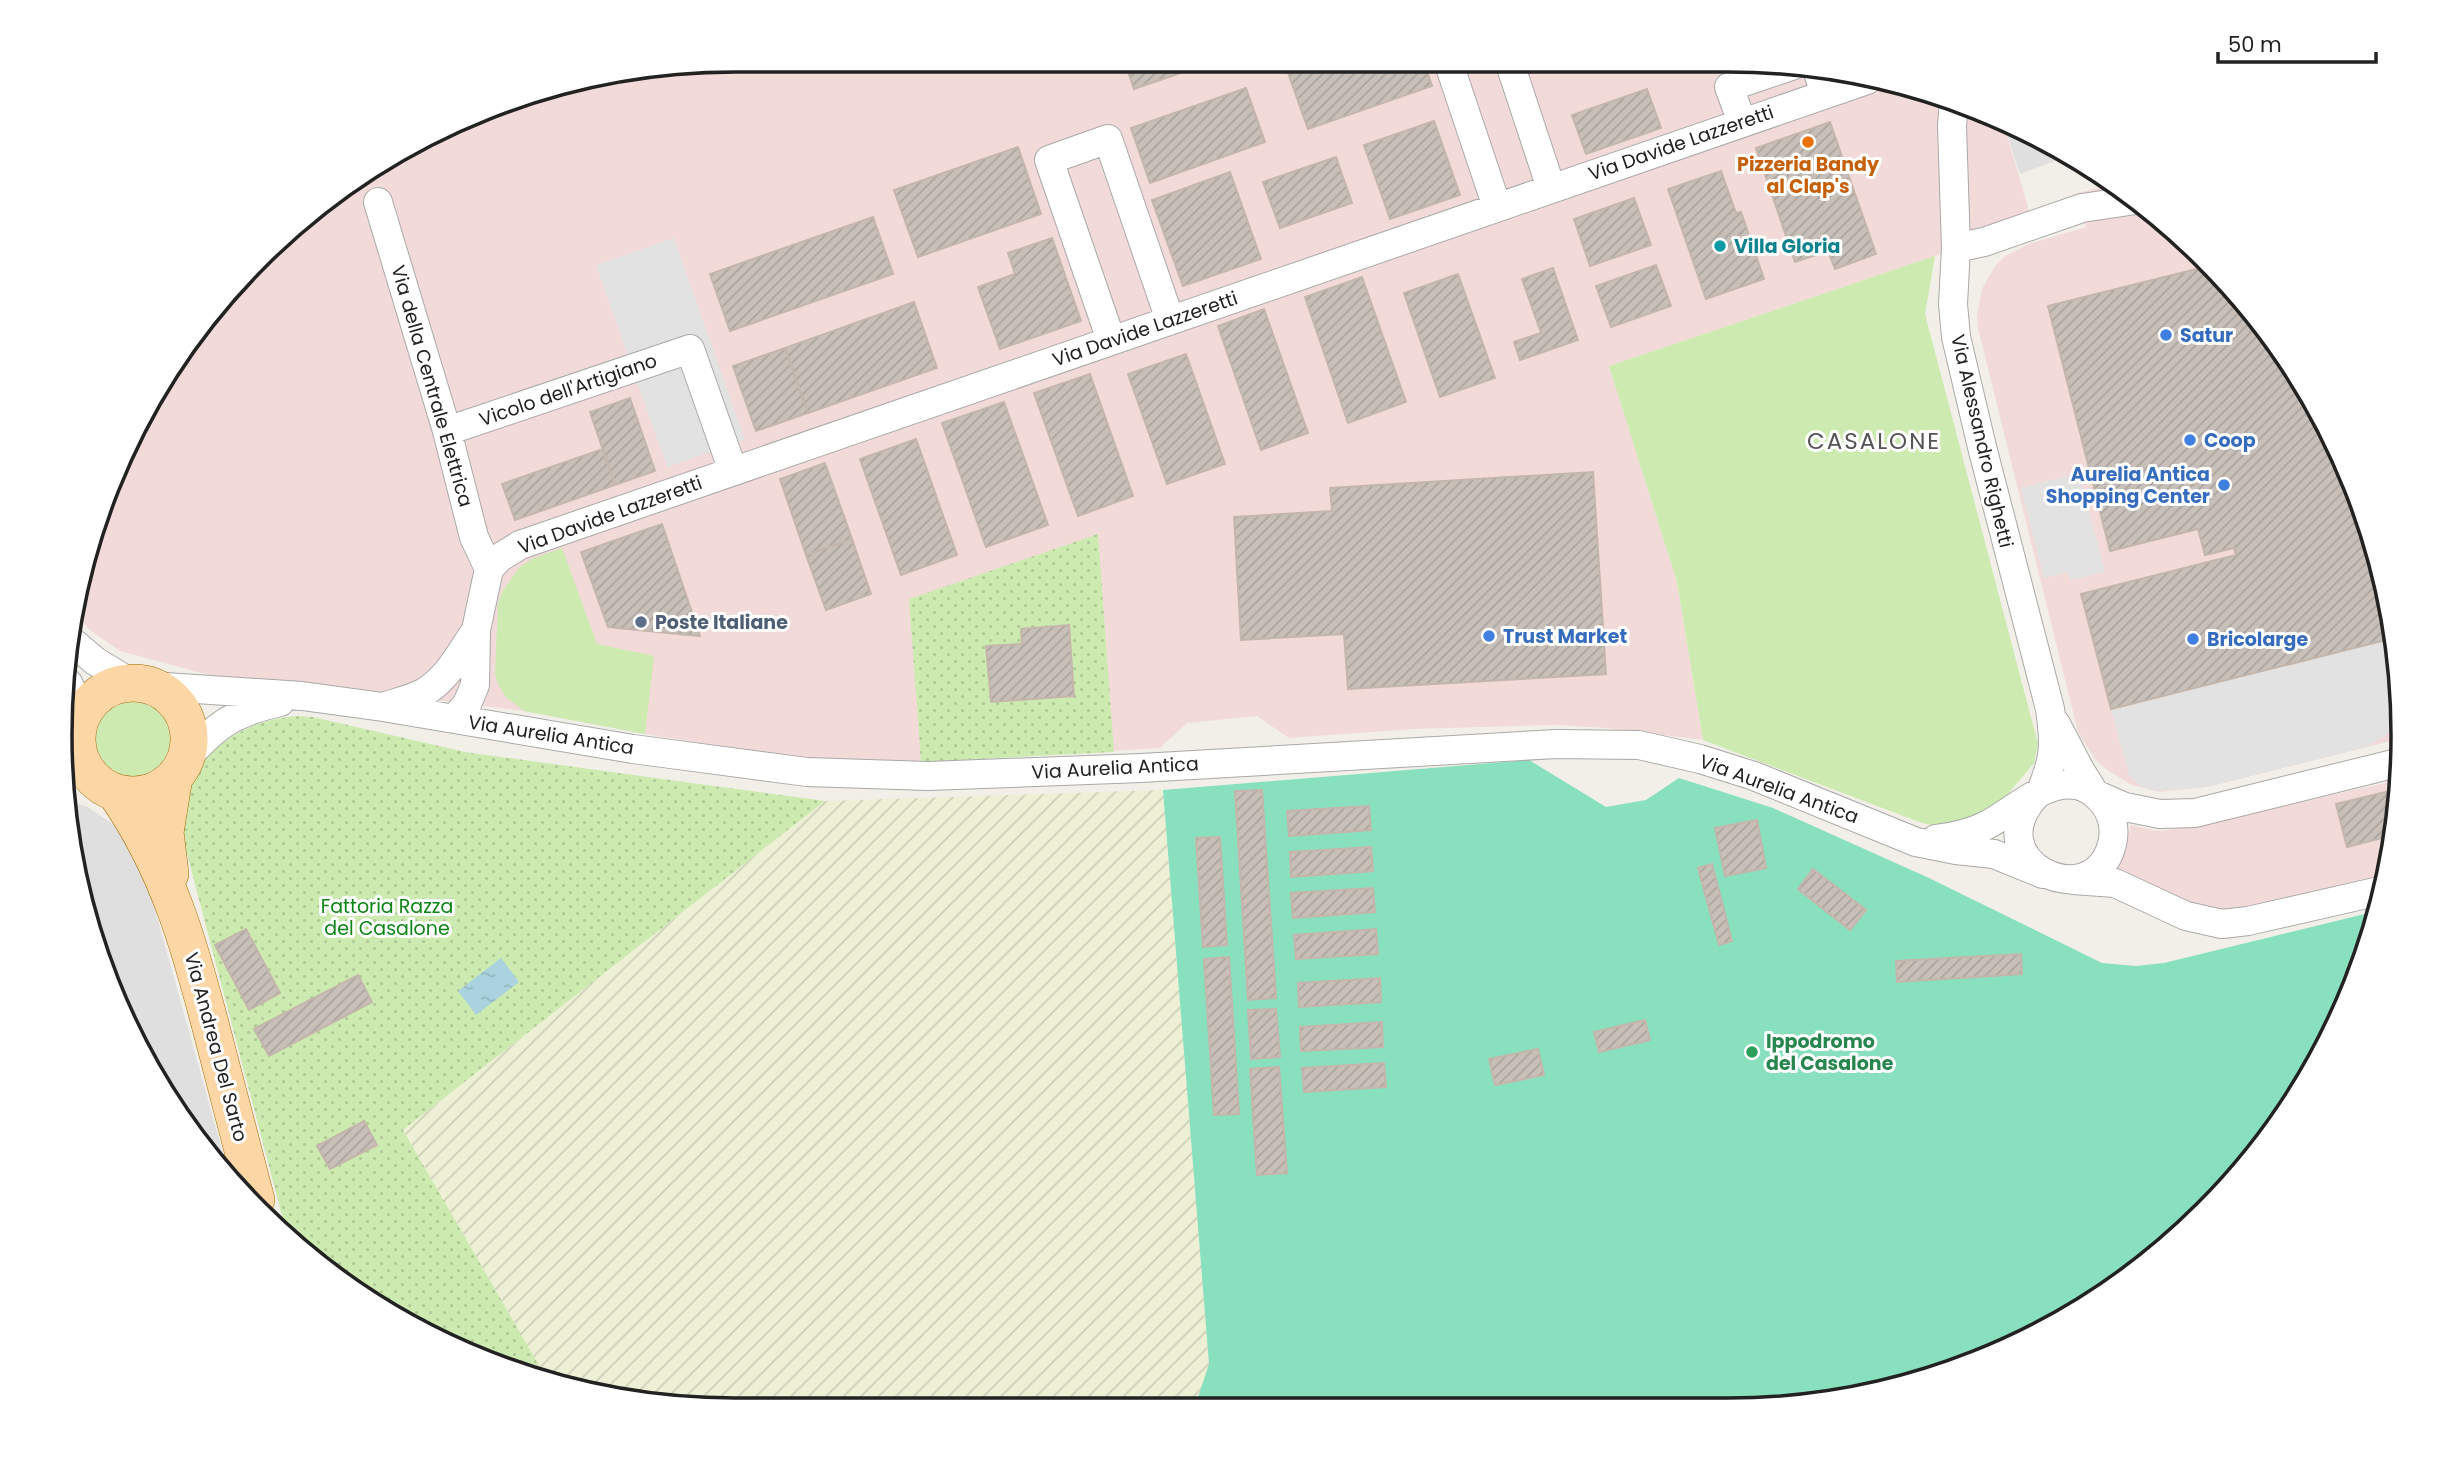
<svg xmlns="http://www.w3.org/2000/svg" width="2463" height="1470" viewBox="0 0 2463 1470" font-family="Poppins,sans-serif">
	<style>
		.residential { fill: #e0dfdf }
		.commercial { fill: #f2dad9 }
		.farmland { fill: url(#farmland-furrows) }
		.grass { fill: #cdebb0 }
		.garden { fill: url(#garden-dots) }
		.pitch { fill: #88e0be }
		.parking { fill: #e2e2e2 }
		.water { fill: url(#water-ripples) }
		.building { fill: url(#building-hatch); stroke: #c4b6ab; stroke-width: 2 }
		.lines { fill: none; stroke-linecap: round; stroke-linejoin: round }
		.minor-casing { stroke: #a9a9a9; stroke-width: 30 }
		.major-casing { stroke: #a06b00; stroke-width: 38 }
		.minor { stroke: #fff; stroke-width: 28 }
		.major { stroke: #fcd6a4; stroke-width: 37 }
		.food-dot { fill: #e8710a; stroke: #fff; stroke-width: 2.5 }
		.culture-dot { fill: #0f9aa8; stroke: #fff; stroke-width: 2.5 }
		.shop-dot { fill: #3f7fe0; stroke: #fff; stroke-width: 2.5 }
		.service-dot { fill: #5c6f8a; stroke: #fff; stroke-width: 2.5 }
		.leisure-dot { fill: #2e9e5b; stroke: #fff; stroke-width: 2.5 }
		.labels { text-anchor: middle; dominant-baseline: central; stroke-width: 6; stroke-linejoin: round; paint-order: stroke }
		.street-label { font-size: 19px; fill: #222; stroke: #fff }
		.food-label { font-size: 19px; font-weight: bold; fill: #c56008; stroke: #fff }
		.culture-label { font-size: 19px; font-weight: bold; fill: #0d838f; stroke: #fff; text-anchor: start }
		.shop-label { font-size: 19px; font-weight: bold; fill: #366cbe; stroke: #fff; text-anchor: start }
		.service-label { font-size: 19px; font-weight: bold; fill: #4e5e75; stroke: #fff; text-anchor: start }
		.park-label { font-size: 19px; fill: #0c8416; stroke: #fff }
		.leisure-label { font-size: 19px; font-weight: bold; fill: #27864d; stroke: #fff; text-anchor: start }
		.quarter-label { font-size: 23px; letter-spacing: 2px; fill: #555; stroke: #fff }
		.rim { fill: none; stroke: #222; stroke-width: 3.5 }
	</style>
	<defs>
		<pattern id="farmland-furrows" width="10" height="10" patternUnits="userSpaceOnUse" patternTransform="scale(1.75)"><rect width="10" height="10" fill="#eef0d5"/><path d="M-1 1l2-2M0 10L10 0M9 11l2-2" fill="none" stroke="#ccceb7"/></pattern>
		<pattern id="garden-dots" width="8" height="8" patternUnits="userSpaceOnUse" patternTransform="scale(1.75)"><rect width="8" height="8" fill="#cdebb0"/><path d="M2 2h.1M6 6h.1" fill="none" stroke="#b0c997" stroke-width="1.8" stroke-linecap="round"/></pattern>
		<pattern id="water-ripples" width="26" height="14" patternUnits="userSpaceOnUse" patternTransform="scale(1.75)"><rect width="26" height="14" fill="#aad3df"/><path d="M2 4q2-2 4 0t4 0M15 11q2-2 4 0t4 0" fill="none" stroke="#92b5bf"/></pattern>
		<pattern id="building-hatch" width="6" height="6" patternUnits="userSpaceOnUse" patternTransform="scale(1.75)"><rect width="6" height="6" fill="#c7bfb8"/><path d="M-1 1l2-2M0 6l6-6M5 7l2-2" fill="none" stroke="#aba49e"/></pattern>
	</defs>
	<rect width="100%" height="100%" fill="#f2efe9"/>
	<!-- residential -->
	<path class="residential" d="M2004 125 2068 156 2020 174Z
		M71 803 86 806 117 827 147 881 229 1175 199 1146 95 953Z"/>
	<!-- commercial -->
	<path class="commercial" d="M746 60 1773 61 1946 95 2004 125 2031 217 1935 256 1609 366 1677 582 1703 740 1607 728 1555 725 1412 729 1289 738 1257 716 1187 723 1160 748 921 762 802 759 645 734 524 711 349 689 209 675 120 651 91 631 79 618 95 518 174 359 324 199 518 95 694 66 698 76Z
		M2116 184 2206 258 2290 360 2352 477 2391 604 2403 738 2207 787 2160 792 2132 785 2107 770 2095 759 2078 732 1978 328 1977 315 1982 289 1995 266 2005 256 2029 244 2086 227 2077 193Z
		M2399 780 2388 877 2247 909 2209 912 2113 869 2126 843 2131 825 2157 831 2189 827Z"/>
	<!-- farmland -->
	<path class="farmland" d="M1163 790 1209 1364 1194 1409H690L548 1381 403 1130 825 801Z"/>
	<!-- grass -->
	<path class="grass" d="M1935 256 1925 314 2038 744 2034 763 1997 807 1976 820 1936 826 1922 823 1703 740 1677 582 1609 366Z
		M562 548 597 644 654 656 645 734 524 711 506 697 499 686 495 675 498 603 503 590 519 568 532 559Z
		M96 739a37 37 0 1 1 74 0a37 37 0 1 1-74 0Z"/>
	<!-- garden -->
	<path class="garden" d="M1098 534 1114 752 921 762 909 599Z
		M296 716 313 717 465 752 825 801 403 1130 548 1381 517 1375 359 1296 285 1227 181 831C183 819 183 805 187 793 203 745 249 720 296 716Z"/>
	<!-- pitch -->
	<path class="pitch" d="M1529 760 1606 807 1646 800 1679 778 1773 808 1929 878 2102 963 2136 966 2164 963 2377 911 2352 994 2289 1111 2174 1243 2065 1320 1945 1375 1773 1409H1194L1209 1364 1163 790Z"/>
	<!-- parking -->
	<path class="parking" d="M674 238 745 440 667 467 596 265Z
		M2079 473 2105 572 2070 580 2068 572 2044 578 2021 488Z
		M2394 638 2402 725 2366 747 2207 787 2153 791 2140 786 2129 775 2111 709Z"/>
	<!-- water -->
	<path class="water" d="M501 958 519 982 476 1015 458 991Z"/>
	<!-- building -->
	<path class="building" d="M1152 60H1186L1189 70 1134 89 1127 69Z
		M1306 60H1423L1432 86 1308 129 1286 67Z
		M1246 88 1265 142 1150 183 1131 128Z
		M1647 89 1661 128 1586 154 1572 115Z
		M1434 121 1460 195 1390 219 1364 145Z
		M1830 122 1876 254 1835 269 1828 251 1795 262 1756 148Z
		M1018 147 1041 214 918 257 894 190Z
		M1336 157 1352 203 1280 228 1263 182Z
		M1721 171 1736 213 1741 212 1764 279 1706 299 1668 189Z
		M1230 172 1261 259 1183 286 1152 200Z
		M1634 198 1651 245 1590 266 1574 219Z
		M873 217 893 274 730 331 710 274Z
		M1052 238 1081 321 1000 349 978 287 1015 274 1008 253Z
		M1656 265 1671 306 1611 327 1596 286Z
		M2212 265 2290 360 2352 477 2391 604 2394 638 2111 709 2081 594 2236 555 2234 548 2205 555 2198 529 2110 551 2048 306Z
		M1553 268 1578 340 1520 360 1514 342 1541 333 1522 279Z
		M1458 274 1495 378 1440 397 1404 293Z
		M1362 277 1406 402 1348 423 1305 297Z
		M914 302 937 368 808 413 785 348Z
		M1264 309 1308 433 1261 450 1218 326Z
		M785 348 808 413 756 431 733 366Z
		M1186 354 1225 464 1167 484 1128 374Z
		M1090 374 1133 496 1078 516 1034 393Z
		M630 398 655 471 615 485 590 412Z
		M1004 402 1048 525 986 547 942 423Z
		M916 439 957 555 901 575 860 459Z
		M603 449 615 485 515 520 502 484Z
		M825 463 852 539 806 555 780 479Z
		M1593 472 1606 674 1348 689 1344 634 1241 640 1234 517 1332 511 1330 488Z
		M662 524 700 636 608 627 581 552Z
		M852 539 871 594 826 610 806 555Z
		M1069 625 1074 696 991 702 986 646 1022 644 1021 629Z
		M2398 789 2394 835 2347 847 2336 804Z
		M1262 790 1276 998 1248 1000 1235 791Z
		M1369 806 1371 830 1289 836 1287 811Z
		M1757 820 1766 868 1725 876 1715 828Z
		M1220 837 1227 945 1203 947 1196 838Z
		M1371 847 1373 871 1291 877 1290 852Z
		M1712 864 1732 941 1719 945 1698 868Z
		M1813 869 1866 910 1850 930 1798 889Z
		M1373 888 1375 912 1293 918 1291 893Z
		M246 929 280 993 249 1010 215 945Z
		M1376 929 1378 954 1296 959 1294 935Z
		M2021 954 2022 974 1897 982 1896 961Z
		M1229 957 1239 1114 1214 1115 1204 959Z
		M358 975 372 1002 269 1056 254 1029Z
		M1380 978 1381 1002 1299 1007 1298 983Z
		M1276 1009 1280 1057 1251 1059 1248 1010Z
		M1645 1020 1650 1040 1599 1052 1594 1032Z
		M1382 1022 1383 1047 1301 1051 1300 1027Z
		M1538 1049 1544 1075 1495 1085 1489 1059Z
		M1384 1063 1386 1087 1304 1092 1302 1068Z
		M1279 1067 1287 1173 1257 1175 1250 1069Z
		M364 1121 377 1145 330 1169 317 1146Z"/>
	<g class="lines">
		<defs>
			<path id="minor" d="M1448 61 1497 207
				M1509 61 1551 188
				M1817 70 1825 93
				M1954 100 1952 126 1956 248 1953 304 1956 337 1982 447 2050 709C2055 745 2055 757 2041 791
				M1742 122 1729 87 1794 65
				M378 202 447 431 474 537 489 569
				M1956 248 1984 242 2082 208 2136 200
				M1111 340 1049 160 1108 139 1170 320
				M447 431 690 349 733 471
				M75 644 95 661 131 683
				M68 683 83 713
				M150 686 302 696 383 707 633 749 807 772 928 776 1141 768 1556 744 1639 745 1700 759 1754 776 1916 842 1956 850 1994 854 2043 874
				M386 706C398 702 411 699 423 693 447 680 461 652 476 630
				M454 719 467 704 475 685 476 630 489 569 499 558 520 545 1867 80
				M2056 724 2080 770 2095 794 2125 807 2160 814 2195 813 2401 762
				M184 761C216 725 232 713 280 702
				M1936 839C1954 837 1971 833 1987 825 2021 807 2064 761 2100 799 2112 811 2116 828 2112 844 2094 918 1973 862 2037 794
				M2073 880 2115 883 2186 916 2222 924 2248 921 2384 890"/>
			<path id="major" d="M77 739a56 56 0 1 1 112 0a56 56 0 1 1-112 0Z
				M115 792C169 869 191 950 214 1039 228 1093 242 1146 256 1200
				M170 874 165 832 174 777"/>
		</defs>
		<!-- minor casing -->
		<use href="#minor" class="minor-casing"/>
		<!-- major casing -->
		<use href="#major" class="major-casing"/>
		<!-- minor -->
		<use href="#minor" class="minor"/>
		<!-- major -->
		<use href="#major" class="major"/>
	</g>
	<!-- markers -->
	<circle class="food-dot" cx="1808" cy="142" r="7"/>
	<circle class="culture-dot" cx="1720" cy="246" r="7"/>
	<g class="shop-dot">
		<circle cx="2166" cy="335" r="7"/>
		<circle cx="2190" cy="440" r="7"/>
		<circle cx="2224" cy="485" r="7"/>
		<circle cx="1489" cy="636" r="7"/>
		<circle cx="2193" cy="639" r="7"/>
	</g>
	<circle class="service-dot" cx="641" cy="622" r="7"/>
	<circle class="leisure-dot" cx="1752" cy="1052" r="7"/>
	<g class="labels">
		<!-- street labels -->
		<g class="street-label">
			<text transform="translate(1681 143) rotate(-19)">Via Davide Lazzeretti</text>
			<text transform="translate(1145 329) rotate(-19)">Via Davide Lazzeretti</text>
			<text transform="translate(432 386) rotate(74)">Via della Centrale Elettrica</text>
			<text transform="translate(568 390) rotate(-19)">Vicolo dell'Artigiano</text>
			<text transform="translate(1982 441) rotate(77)">Via Alessandro Righetti</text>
			<text transform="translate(610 515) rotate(-20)">Via Davide Lazzeretti</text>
			<text transform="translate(551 735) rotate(9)">Via Aurelia Antica</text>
			<text transform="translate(1115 768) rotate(-3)">Via Aurelia Antica</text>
			<text transform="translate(1779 789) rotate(20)">Via Aurelia Antica</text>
			<text transform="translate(216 1047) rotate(75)">Via Andrea Del Sarto</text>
		</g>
		<!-- food labels -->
		<g class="food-label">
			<text x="1808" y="164">Pizzeria Bandy<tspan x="1808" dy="22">al Clap's</tspan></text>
		</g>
		<!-- culture labels -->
		<g class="culture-label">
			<text x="1734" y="246">Villa Gloria</text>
		</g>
		<!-- shop labels -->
		<g class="shop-label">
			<text x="2180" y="335">Satur</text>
			<text x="2204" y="440">Coop</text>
			<text x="2210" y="474" text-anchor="end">Aurelia Antica<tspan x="2210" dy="22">Shopping Center</tspan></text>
			<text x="1503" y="636">Trust Market</text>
			<text x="2207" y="639">Bricolarge</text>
		</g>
		<!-- service labels -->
		<g class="service-label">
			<text x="655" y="622">Poste Italiane</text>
		</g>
		<!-- park labels -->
		<g class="park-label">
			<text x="387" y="906">Fattoria Razza<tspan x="387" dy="22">del Casalone</tspan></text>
		</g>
		<!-- leisure labels -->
		<g class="leisure-label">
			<text x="1766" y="1041">Ippodromo<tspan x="1766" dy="22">del Casalone</tspan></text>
		</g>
		<!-- quarter labels -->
		<g class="quarter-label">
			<text x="1874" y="441">CASALONE</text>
		</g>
	</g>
	<!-- crop -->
	<path d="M0 0H2463V1470H0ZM735 72H1728A663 663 0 0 1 2391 735V735A663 663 0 0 1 1728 1398H735A663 663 0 0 1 72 735V735A663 663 0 0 1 735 72Z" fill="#fff" fill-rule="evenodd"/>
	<path class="rim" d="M735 72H1728A663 663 0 0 1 2391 735V735A663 663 0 0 1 1728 1398H735A663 663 0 0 1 72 735V735A663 663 0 0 1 735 72Z"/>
	<!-- scale -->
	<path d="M2218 52v10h158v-10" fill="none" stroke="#222222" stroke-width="3.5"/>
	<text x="2228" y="52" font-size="21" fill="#222222" stroke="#ffffff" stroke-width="5" paint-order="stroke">50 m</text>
</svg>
